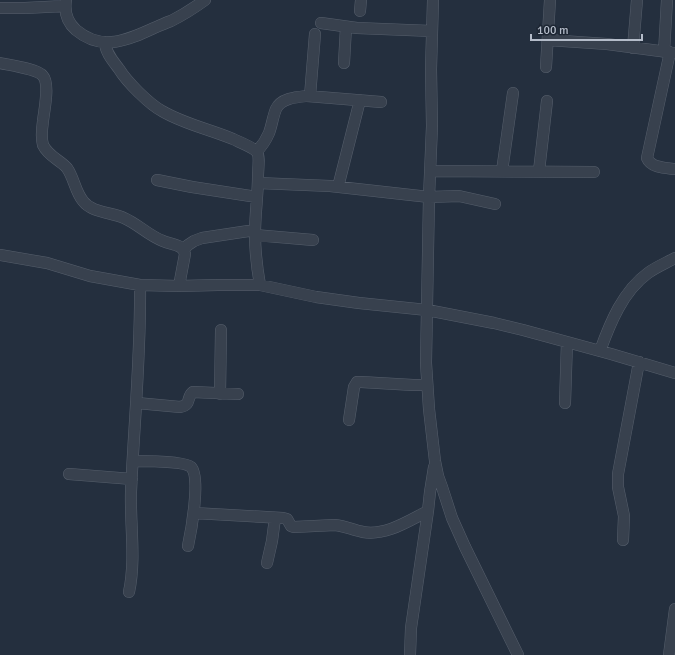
<svg xmlns="http://www.w3.org/2000/svg" width="675" height="655" viewBox="0 0 675 655" font-family="Signika,sans-serif">
	<style>
		.lines { fill: none; stroke-linecap: round; stroke-linejoin: round }
		.minor-casing { stroke: #565f6c; stroke-width: 12 }
		.minor { stroke: #38414e; stroke-width: 11 }
	</style>
	<rect width="100%" height="100%" fill="#242f3e"/>
	<g class="lines">
		<defs>
			<path id="minor" d="M66 0C64 12 67 22 76 30 102 52 128 40 154 28 159 26 165 23 171 21 183 15 194 8 205 0
				M433 0 431 69 432 126 429 197 426 363 429 409 435 461 438 476 442 487 452 518 465 547 518 655
				M0 8H25L65 6
				M360 11 361 0
				M321 23 357 28 432 31
				M548 40 607 44 675 53
				M105 42C105 52 113 61 119 69 127 82 149 104 162 111 184 124 209 129 233 139 239 142 253 147 257 152 260 156 258 170 258 176 258 195 255 214 255 234 255 251 257 268 260 285
				M633 48 637 0
				M664 52 667 0
				M670 52 647 158C651 168 666 168 675 169
				M0 63C9 65 38 69 43 76 50 84 44 111 43 121 42 128 41 138 43 145 48 156 60 160 67 168 74 178 75 191 83 201 92 213 111 212 124 218 138 224 149 236 163 241 172 245 183 244 185 254L179 286
				M344 63 346 27
				M546 67 550 0
				M310 96 315 34
				M257 151C262 146 266 140 269 133 272 125 273 116 276 109 281 98 297 97 307 96L381 102
				M430 171 594 172
				M502 171 513 93
				M539 171 547 101
				M157 180 192 187 257 197
				M258 183 330 186 429 197 459 196 495 204
				M338 187 360 100
				M255 235 313 240
				M184 249 188 245 194 241 202 238 255 230
				M0 255 47 263 90 276 140 285 179 286 218 285H260L316 297 359 303 427 310 494 323 523 330 611 354 675 373
				M600 351C610 323 623 291 648 273 656 267 666 263 675 258
				M220 394 221 330
				M137 403 180 407C192 405 186 397 193 392L238 394
				M565 403 567 342
				M349 420 354 387 357 382H361L413 385H427
				M133 461C144 461 184 461 191 467 201 477 191 532 188 546
				M69 474 132 479
				M194 513 283 518 287 519 291 526 294 527 335 525C345 526 353 530 363 532 386 536 408 521 428 511
				M623 540 624 516 618 487V474L639 362
				M267 563 272 541 275 518
				M129 592C136 559 130 525 131 492 134 423 141 354 140 285
				M410 655 411 628 428 511 430 492 434 467
				M669 655 675 609"/>
		</defs>
		<!-- minor casing -->
		<use href="#minor" class="minor-casing"/>
		<!-- minor -->
		<use href="#minor" class="minor"/>
	</g>
	<!-- scale -->
	<path d="M531 34v6h111v-6" fill="none" stroke="#b4bcc9" stroke-width="2"/>
	<text x="537" y="34" font-size="12" fill="#b4bcc9" stroke="#1d2633" stroke-width="3" paint-order="stroke">100 m</text>
</svg>
